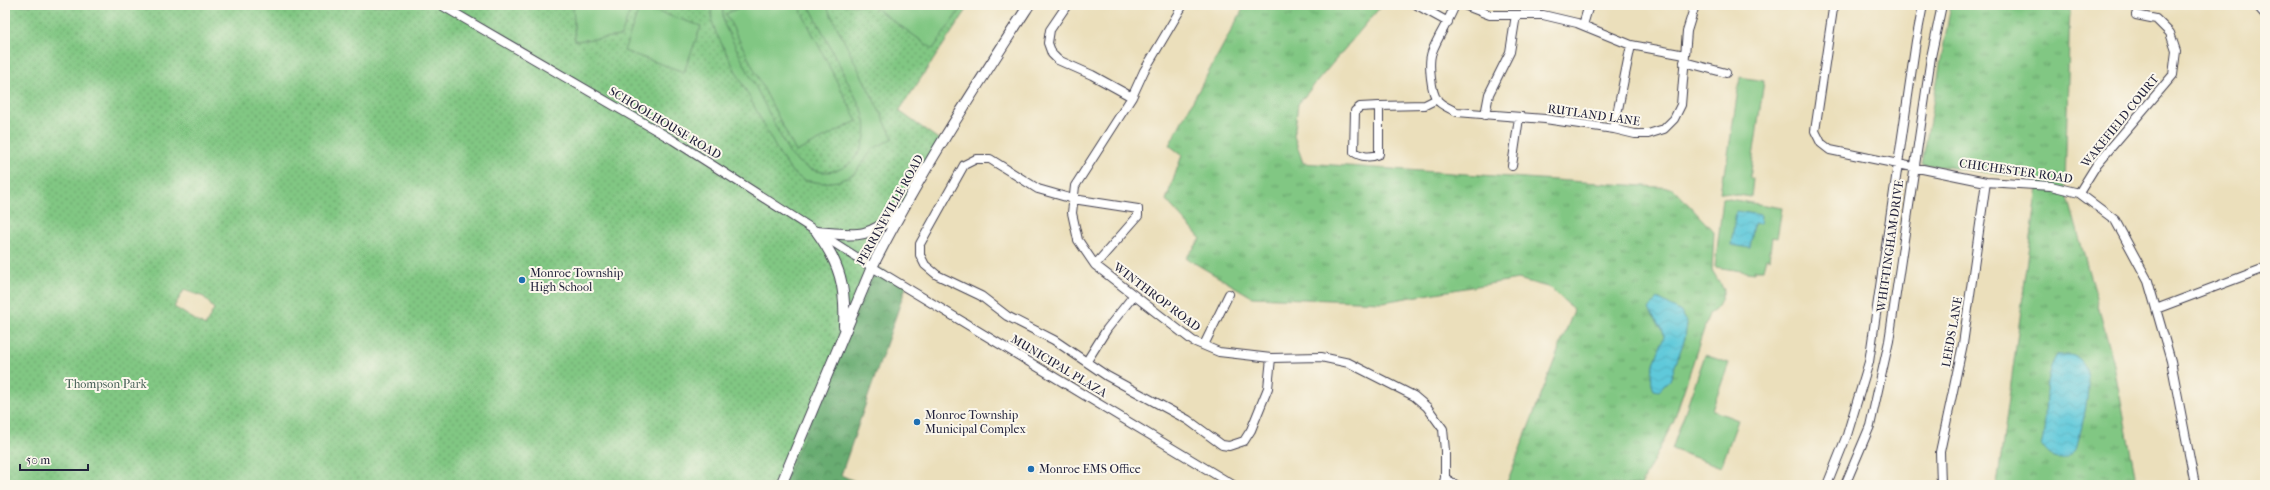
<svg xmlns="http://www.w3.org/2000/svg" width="2270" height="490" viewBox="0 0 2270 490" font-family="'IM FELL French Canon',serif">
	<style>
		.grass { fill: url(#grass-tufts); stroke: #52745f }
		.forest { fill: url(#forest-crowns); stroke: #456756 }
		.park { fill: url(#park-dots); stroke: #52745f; fill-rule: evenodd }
		.pitch { fill: #81c783; stroke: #52745f }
		.water { fill: url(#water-waves); stroke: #40768a }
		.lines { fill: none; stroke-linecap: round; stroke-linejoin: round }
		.minor-casing { stroke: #403e4e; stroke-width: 10 }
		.tertiary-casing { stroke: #403e4e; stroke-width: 12 }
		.minor { stroke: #fff; stroke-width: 8 }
		.tertiary { stroke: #fff; stroke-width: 10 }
		.poi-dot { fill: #1f6fb2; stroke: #fbf7ec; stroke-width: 1.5 }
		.labels { text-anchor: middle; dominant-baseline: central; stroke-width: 4; stroke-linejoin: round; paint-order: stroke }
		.street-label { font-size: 12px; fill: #22223b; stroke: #fbf7ec }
		.poi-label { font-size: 12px; fill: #22223b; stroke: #fbf7ec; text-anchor: start }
		.park-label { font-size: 12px; fill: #435c54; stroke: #fbf7ec }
	</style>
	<defs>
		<pattern id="grass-tufts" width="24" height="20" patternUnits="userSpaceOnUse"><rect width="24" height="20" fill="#81c783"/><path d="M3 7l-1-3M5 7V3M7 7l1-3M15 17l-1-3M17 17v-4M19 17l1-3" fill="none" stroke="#69a16c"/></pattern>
		<pattern id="forest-crowns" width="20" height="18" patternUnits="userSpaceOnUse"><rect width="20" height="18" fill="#68ac71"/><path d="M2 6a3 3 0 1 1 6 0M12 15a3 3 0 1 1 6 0" fill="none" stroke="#558c5e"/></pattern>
		<pattern id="park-dots" width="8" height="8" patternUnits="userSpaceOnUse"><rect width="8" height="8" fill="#81c783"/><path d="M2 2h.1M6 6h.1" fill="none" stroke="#69a16c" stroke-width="1.8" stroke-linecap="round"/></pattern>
		<pattern id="water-waves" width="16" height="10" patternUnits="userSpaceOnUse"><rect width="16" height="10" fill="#5fc9da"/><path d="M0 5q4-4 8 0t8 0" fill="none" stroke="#52acbc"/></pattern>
	</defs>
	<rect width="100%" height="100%" fill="#fbf7ec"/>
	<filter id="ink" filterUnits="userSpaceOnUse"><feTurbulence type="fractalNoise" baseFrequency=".025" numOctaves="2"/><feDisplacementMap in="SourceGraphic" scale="8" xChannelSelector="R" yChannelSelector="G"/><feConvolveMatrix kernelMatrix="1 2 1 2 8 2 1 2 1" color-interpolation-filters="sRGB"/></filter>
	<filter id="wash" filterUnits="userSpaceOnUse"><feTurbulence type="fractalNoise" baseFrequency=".012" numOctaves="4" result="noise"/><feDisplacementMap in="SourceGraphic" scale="16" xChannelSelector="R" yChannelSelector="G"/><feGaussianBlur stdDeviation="0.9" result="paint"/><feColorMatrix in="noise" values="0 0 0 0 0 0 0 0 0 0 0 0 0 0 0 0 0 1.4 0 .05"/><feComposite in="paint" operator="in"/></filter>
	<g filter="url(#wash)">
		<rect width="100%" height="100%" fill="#ebdfbb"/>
		<!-- grass -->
		<path class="grass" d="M1245 5H1382L1298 104 1294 136 1303 163 1673 188 1714 232 1712 270 1724 290C1721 301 1719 309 1709 314L1674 420 1641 485H1506L1574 310 1551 288 1518 279 1383 302 1252 297 1186 258 1201 239 1166 200 1182 155 1169 145Z
			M1951 5H2070L2065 186 2113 360 2137 485H1997L2039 179 1922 164Z"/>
		<!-- forest -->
		<path class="forest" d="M873 264 907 284 841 475 863 485H783Z"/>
		<!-- park -->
		<path class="park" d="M5 5H970L899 111 941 141 904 206 783 485H5ZM184 290 204 297 214 309 205 326 174 307Z"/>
		<!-- pitch -->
		<path class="pitch" d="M573 5H632L621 36 575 41Z
			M711 5H722L724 24 789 153C827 197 880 157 862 110L809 5H826L893 138 873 149 854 174 839 181 822 183 803 180 792 172 779 154 716 33 712 21Z
			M744 5H798L857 121 796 152 726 14Z
			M871 5H963L933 49Z
			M640 6 701 26 684 72 624 51Z
			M1740 77 1764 81 1750 178 1753 179 1751 197 1720 192 1723 174H1725Z
			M1723 198 1782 208 1777 238 1772 237 1769 259 1766 258 1763 270H1754V273L1715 267Z
			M1705 355 1729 363 1712 410 1738 420 1721 467 1672 449Z"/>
		<!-- water -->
		<path class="water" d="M1736 211 1761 215 1760 224 1754 223 1750 248 1731 245Z
			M1658 299 1681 312 1687 322 1685 338 1670 380 1659 391 1654 390C1646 375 1660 351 1664 336 1663 326 1653 318 1649 309Z
			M2057 355C2064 355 2072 354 2078 358 2099 371 2081 427 2077 447 2065 463 2053 463 2041 446 2050 416 2039 382 2057 355Z"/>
	</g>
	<g filter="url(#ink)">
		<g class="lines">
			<defs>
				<path id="minor" d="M441 5 673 140 872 267 1233 485
					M1067 5 1050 30 1048 43 1052 54 1058 60 1092 75 1132 97
					M1183 5 1144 71 1132 97 1075 186 1072 213 1078 240 1095 265 1193 341 1219 352 1271 358 1321 357 1349 363 1414 396 1427 407 1443 429 1445 451V478L1443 485
					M1417 5 1448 22
					M1455 5C1449 21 1438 36 1432 52 1428 62 1431 94 1438 101 1443 106 1450 109 1457 112L1545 119 1614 129 1635 134H1648L1664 129 1674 119 1681 105 1687 31 1695 5
					M1464 5 1490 15H1543L1577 23 1631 45 1685 55
					M1836 5 1833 9 1815 131 1821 143 1830 150 1986 182 2051 186 2079 193 2115 220 2148 281 2171 361 2195 485
					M1583 25 1589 5
					M1684 62 1726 73
					M1379 106V154C1371 158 1361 157 1354 152L1355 111 1360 107Z
					M1379 106 1425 105 1437 99
					M1485 115 1489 94 1510 52 1516 15
					M1614 129 1631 45
					M1512 166 1519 118
					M2079 193 2097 164 2173 75 2176 51 2170 33 2156 19 2136 15
					M1095 265 1138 216V209L1073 199 1038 189 990 159H976L964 165 920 244V255L925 265 937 275 981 296 1007 316 1054 340 1107 376 1188 420 1222 445 1229 446 1244 441 1251 430 1268 388 1271 358
					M2156 309 2265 268
					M1204 345 1229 294
					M1087 361 1107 329 1134 295
					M1445 478 1456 485
					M1827 485 1847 435 1869 362 1916 41 1923 5
					M1845 485 1870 426 1889 341 1931 57 1942 5
					M1941 485 1940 452 1963 344 1986 182"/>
				<path id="tertiary" d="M2258 5 2265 13
					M817 232C840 264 846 287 844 326
					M817 232C854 235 868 240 897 213
					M781 485 872 267C918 176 974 90 1029 5"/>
			</defs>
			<!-- minor casing -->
			<use href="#minor" class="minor-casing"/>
			<!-- tertiary casing -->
			<use href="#tertiary" class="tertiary-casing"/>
			<!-- minor -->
			<use href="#minor" class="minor"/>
			<!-- tertiary -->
			<use href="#tertiary" class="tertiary"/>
		</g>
	</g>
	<!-- markers -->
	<g class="poi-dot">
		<circle cx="522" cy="280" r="4"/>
		<circle cx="917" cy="422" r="4"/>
		<circle cx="1031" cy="469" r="4"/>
	</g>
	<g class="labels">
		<!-- street labels -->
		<g class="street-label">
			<text transform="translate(1594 115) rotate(8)">RUTLAND LANE</text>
			<text transform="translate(2120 121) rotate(-51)">WAKEFIELD COURT</text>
			<text transform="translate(665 123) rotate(31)">SCHOOLHOUSE ROAD</text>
			<text transform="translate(2016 171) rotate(8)">CHICHESTER ROAD</text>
			<text transform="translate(890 210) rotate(-61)">PERRINEVILLE ROAD</text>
			<text transform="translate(1890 246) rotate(-82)">WHITTINGHAM DRIVE</text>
			<text transform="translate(1157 297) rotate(37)">WINTHROP ROAD</text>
			<text transform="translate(1952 332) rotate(-80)">LEEDS LANE</text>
			<text transform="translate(1059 366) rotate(31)">MUNICIPAL PLAZA</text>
		</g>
		<!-- poi labels -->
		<g class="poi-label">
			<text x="530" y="273">Monroe Township<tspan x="530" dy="14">High School</tspan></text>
			<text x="925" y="415">Monroe Township<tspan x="925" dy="14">Municipal Complex</tspan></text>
			<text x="1039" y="469">Monroe EMS Office</text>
		</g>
		<!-- park labels -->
		<g class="park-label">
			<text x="106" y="384">Thompson Park</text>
		</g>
	</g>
	<!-- margin -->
	<rect width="2270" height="490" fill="none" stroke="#fbf7ec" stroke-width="20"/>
	<!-- scale -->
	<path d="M20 464v6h68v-6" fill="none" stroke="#22223b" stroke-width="2"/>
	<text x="26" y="464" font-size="12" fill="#22223b" stroke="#fbf7ec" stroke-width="3" paint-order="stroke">50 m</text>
</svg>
